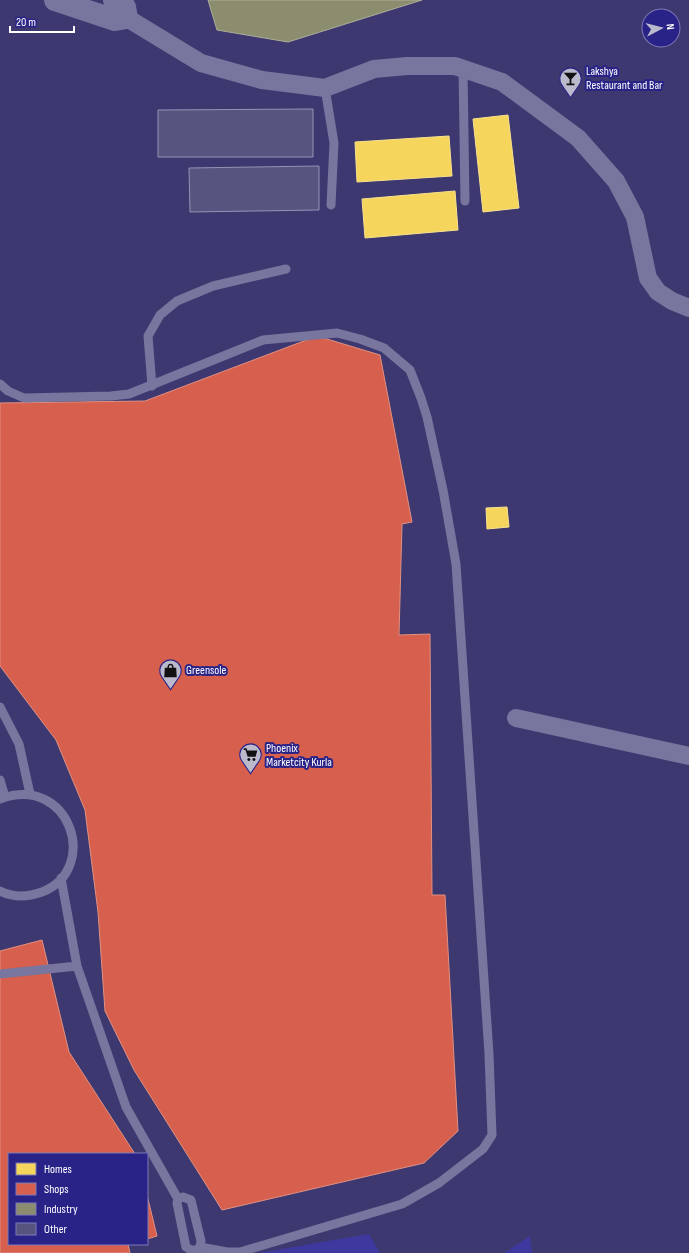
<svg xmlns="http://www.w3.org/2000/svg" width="689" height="1253" viewBox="0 0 689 1253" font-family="'Sofia Sans Condensed',sans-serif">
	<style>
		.green { fill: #3f399f }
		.homes { fill: #f6d55c; stroke: #f9e28d }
		.shops { fill: #d6604d; stroke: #e29082 }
		.industry { fill: #8c8c6e; stroke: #aeae9a }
		.building { fill: #575580; stroke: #9593b3 }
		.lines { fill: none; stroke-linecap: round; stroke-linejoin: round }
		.service { stroke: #78759e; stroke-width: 9 }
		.minor { stroke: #78759e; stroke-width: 18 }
		.tertiary { stroke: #78759e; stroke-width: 22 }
		.labels { text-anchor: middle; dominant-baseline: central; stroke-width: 4; stroke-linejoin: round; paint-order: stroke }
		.poi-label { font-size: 12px; fill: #fff; stroke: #292287; text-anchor: start }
	</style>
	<rect width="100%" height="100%" fill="#3d3970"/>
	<!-- green -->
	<path class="green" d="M369 1234 380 1253H259Z
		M530 1236 532 1253H504Z"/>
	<!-- homes -->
	<path class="homes" d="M508 115 519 208 483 212 473 119Z
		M449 136 452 176 357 182 355 142Z
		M455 191 458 230 365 238 362 199Z
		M507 507 509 527 487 529 486 508Z"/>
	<!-- shops -->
	<path class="shops" d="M317 336 380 355 412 522 402 524 399 635 430 634 432 895H445L458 1131 424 1163 222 1210 134 1070 105 1011 98 912 85 810 56 740 0 666V403L145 401Z
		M42 940 69 1052 135 1154H9V1244H128L130 1253H0V951Z
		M147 1195 157 1236 147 1239Z"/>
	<!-- industry -->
	<path class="industry" d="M208 0H422L288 42 217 30Z"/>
	<!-- building -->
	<path class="building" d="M313 109V157H158V110Z
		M319 166V210L190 212 189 168Z"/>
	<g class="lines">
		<!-- service -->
		<path class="service" d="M463 69 465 201
			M325 88 334 143 331 205
			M0 384 8 391 24 398 111 396 129 394 263 340 337 333 360 339 384 348 410 370 421 398 427 417 443 490 456 564 489 1054 492 1135 483 1149 439 1183 402 1204 240 1252H227L200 1247 201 1253
			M152 386 148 336 160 315 177 301 213 286 286 269
			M0 707 19 744 30 794
			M0 780 5 797
			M0 799C70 773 101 869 42 892 28 897 14 898 0 891
			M61 878 77 966 126 1107 178 1199
			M0 974 77 966
			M183 1197 191 1200 201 1241 200 1247 196 1250H191L186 1247 177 1203 178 1199Z"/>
		<!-- minor -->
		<path class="minor" d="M127 18 201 63 262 80 325 88 374 69 407 66H455L502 82 578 138 616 181 635 217 648 278 658 292 672 301 689 308
			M516 718 689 756"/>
		<!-- tertiary -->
		<path class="tertiary" d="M55 0 115 20 127 18 125 7 114 0"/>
	</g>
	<!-- icons -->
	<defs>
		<symbol id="bar-pin" viewBox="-11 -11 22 30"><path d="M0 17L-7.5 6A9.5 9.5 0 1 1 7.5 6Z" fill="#bbbacd" stroke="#292287"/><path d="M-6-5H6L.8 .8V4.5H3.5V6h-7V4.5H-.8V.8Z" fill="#111"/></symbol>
		<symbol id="shop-pin" viewBox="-11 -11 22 30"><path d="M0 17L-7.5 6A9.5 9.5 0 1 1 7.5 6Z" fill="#bbbacd" stroke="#292287"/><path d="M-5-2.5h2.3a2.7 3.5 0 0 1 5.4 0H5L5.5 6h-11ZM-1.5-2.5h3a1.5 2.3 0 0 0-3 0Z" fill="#111"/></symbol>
		<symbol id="supermarket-pin" viewBox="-11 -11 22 30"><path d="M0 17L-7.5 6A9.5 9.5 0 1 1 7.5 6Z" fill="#bbbacd" stroke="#292287"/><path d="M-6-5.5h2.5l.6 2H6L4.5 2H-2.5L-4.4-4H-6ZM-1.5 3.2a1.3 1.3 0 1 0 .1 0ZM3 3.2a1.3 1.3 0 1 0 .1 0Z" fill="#111"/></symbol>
	</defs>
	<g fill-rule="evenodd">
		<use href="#bar-pin" x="558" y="66" width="25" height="34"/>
		<use href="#shop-pin" x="158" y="658" width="25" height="34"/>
		<use href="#supermarket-pin" x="238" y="742" width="25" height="34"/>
	</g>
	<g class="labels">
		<!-- poi labels -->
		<g class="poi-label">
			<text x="586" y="71">Lakshya<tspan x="586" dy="14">Restaurant and Bar</tspan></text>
			<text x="186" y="670">Greensole</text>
			<text x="266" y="748">Phoenix<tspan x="266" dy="14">Marketcity Kurla</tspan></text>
		</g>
	</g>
	<!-- legend -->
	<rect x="8" y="1153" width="140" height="92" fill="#292287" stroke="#7f7ab7"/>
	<rect x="16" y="1163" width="20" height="12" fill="#f6d55c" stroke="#7f7ab7"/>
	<text x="44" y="1173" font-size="12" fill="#ffffff">Homes</text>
	<rect x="16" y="1183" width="20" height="12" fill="#d6604d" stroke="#7f7ab7"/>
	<text x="44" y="1193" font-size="12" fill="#ffffff">Shops</text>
	<rect x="16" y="1203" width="20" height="12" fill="#8c8c6e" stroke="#7f7ab7"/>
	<text x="44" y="1213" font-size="12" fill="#ffffff">Industry</text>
	<rect x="16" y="1223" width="20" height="12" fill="#575580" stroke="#7f7ab7"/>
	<text x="44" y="1233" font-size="12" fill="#ffffff">Other</text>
	<!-- north arrow -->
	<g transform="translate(661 28) rotate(83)"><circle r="19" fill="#292287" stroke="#7f7ab7"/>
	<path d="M0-3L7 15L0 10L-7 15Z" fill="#bbbacd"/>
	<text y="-6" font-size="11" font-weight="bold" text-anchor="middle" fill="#ffffff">N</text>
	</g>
	<!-- scale -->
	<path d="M10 26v6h64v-6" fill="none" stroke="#ffffff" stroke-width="2"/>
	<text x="16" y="26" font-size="12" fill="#ffffff" stroke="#292287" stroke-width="3" paint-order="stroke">20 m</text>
</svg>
